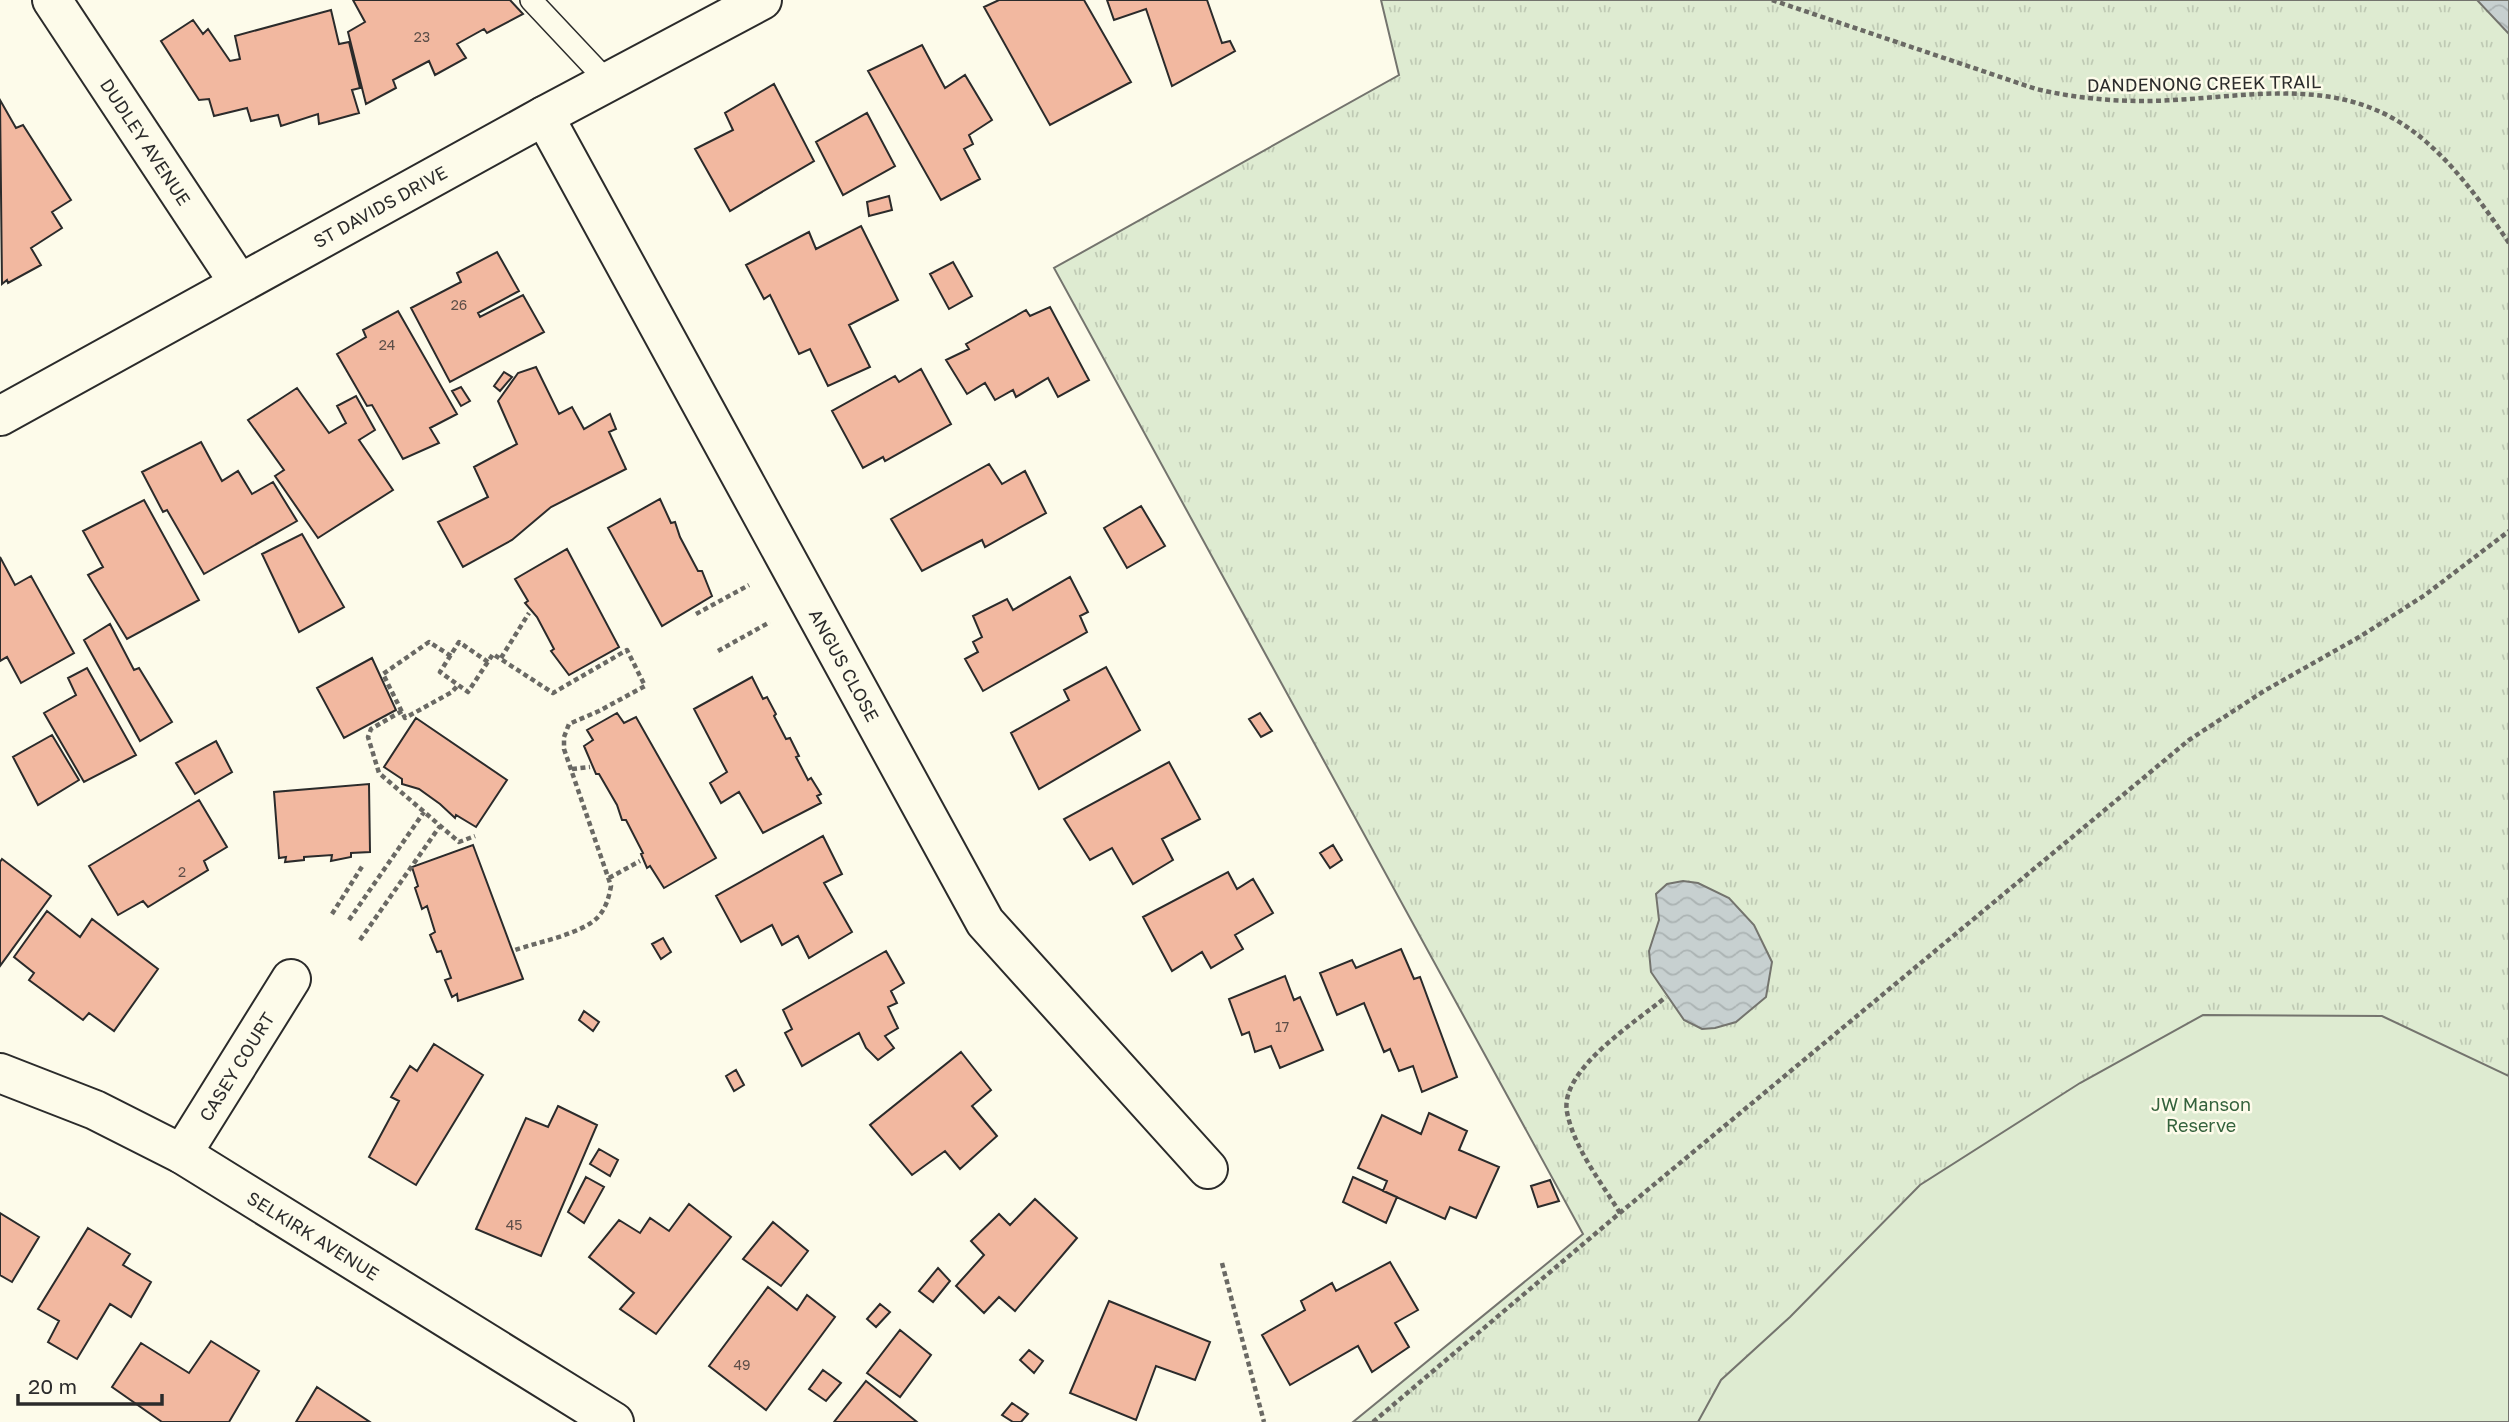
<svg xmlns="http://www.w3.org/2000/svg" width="2509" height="1422" viewBox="0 0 2509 1422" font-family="'Golos Text',sans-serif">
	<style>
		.park { fill: url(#park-tufts); stroke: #74746e; stroke-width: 2 }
		.pitch { fill: #deebd1; stroke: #74746e; stroke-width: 2 }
		.water { fill: url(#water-waves); stroke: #74746e; stroke-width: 2 }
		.building { fill: #f2b8a0; stroke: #2b2b2b; stroke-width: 2 }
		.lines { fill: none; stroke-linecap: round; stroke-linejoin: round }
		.lane-casing { stroke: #2b2b2b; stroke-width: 24 }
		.street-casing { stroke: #2b2b2b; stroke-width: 42 }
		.path { stroke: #6a6964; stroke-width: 4.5; stroke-dasharray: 5 3.5; stroke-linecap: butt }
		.lane { stroke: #fdfbea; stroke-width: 21 }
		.street { stroke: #fdfbea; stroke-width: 38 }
		.labels { text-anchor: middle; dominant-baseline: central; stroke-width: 5; stroke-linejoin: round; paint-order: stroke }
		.number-label { font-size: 14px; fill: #5d4e48 }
		.street-label { font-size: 18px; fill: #2b2b2b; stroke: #fdfbea }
		.park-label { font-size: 18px; fill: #34623c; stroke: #fdfbea }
	</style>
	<defs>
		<pattern id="park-tufts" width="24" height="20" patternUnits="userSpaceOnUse" patternTransform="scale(1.75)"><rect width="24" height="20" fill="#deebd1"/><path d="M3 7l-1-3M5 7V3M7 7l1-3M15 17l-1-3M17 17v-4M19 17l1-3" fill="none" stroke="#bfcab4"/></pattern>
		<pattern id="water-waves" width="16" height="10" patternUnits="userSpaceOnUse" patternTransform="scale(1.75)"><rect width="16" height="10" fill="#c7d0d0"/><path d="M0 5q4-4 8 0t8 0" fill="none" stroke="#abb3b3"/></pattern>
	</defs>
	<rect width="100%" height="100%" fill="#fdfbea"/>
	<!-- park -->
	<path class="park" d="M1381 0H2509V1422H1353L1583 1234 1054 268 1399 75Z"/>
	<!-- pitch -->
	<path class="pitch" d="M2203 1015 2382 1016 2509 1076V1422H1698L1721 1380 1790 1317 1920 1185 2080 1083Z"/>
	<!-- water -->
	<path class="water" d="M2477 0H2509V34Z
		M1683 881 1698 883 1729 898 1754 925 1772 962 1766 997 1736 1022 1715 1028 1702 1029 1684 1020 1651 972 1649 951 1659 920 1656 894 1667 884Z"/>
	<!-- building -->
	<path class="building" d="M353 0H510L523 14 487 33 484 29 457 44 466 58 435 75 429 61 393 80 396 88 366 104 348 32 365 22Z
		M999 0H1084L1131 82 1050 125 984 7Z
		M1107 0H1207L1222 43 1230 41 1235 51 1172 86 1146 9 1114 20Z
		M331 10 339 44 349 42 360 88 352 90 359 113 319 124 318 114 281 126 278 115 251 121 247 108 214 116 209 99 199 100 161 41 193 20 203 34 208 29 230 61 240 59 235 36Z
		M922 45 945 88 965 75 992 120 969 135 973 144 964 149 980 179 941 200 868 71Z
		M774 84 814 161 730 211 695 149 733 130 725 113Z
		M0 100 16 128 23 125 71 200 52 212 62 228 31 248 41 265 8 283 7 280 2 284Z
		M867 113 895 166 843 195 816 142Z
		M889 196 892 210 869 216 867 202Z
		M861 226 898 300 849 325 870 367 828 386 810 349 799 354 770 295 764 299 746 265 809 232 816 249Z
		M497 252 519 291 478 313 480 317 523 295 544 332 450 382 411 308 461 282 457 273Z
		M953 262 972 296 949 309 930 274Z
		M1050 307 1089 380 1058 397 1048 378 1016 397 1013 390 995 400 985 383 967 394 946 360 969 349 966 344 1026 310 1030 316Z
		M398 311 457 414 430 428 439 443 403 459 372 405 367 406 337 354 366 337 363 330Z
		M536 367 559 414 572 407 584 429 610 414 616 429 609 432 626 469 551 507 512 540 463 567 438 522 488 497 474 467 517 444 498 401 518 373Z
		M921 369 951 424 885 461 883 457 863 468 832 411 895 376 899 382Z
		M504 372 512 377 500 391 494 386Z
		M461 387 470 401 461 406 452 391Z
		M297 388 329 433 346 423 337 406 356 396 375 430 359 440 393 490 318 538 275 476 284 470 248 420Z
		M201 442 222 481 238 471 252 494 273 482 297 521 204 574 167 510 163 512 142 472Z
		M989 464 1002 484 1025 471 1046 513 985 547 982 540 922 571 891 519Z
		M660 499 671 523 675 522 680 537 698 571H702L712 596 662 626 608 528Z
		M144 500 199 600 127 639 88 575 103 567 83 531Z
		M1141 506 1165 546 1127 568 1104 528Z
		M302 534 344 607 299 632 262 554Z
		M567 549 619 647 569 675 551 651 554 649 537 617 525 603 528 601 515 579Z
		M0 557 15 585 31 576 74 653 21 683 7 657 0 661Z
		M1070 577 1088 612 1080 616 1087 632 983 691 965 659 978 652 973 642 982 637 973 616 1007 599 1013 610Z
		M110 624 134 670 139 668 172 722 140 741 84 640Z
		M372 658 396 710 344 738 317 688Z
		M1106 667 1140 730 1039 789 1011 733 1069 700 1064 690Z
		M87 668 136 755 84 782 44 713 76 695 68 678Z
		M752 677 763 699 767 697 776 714 774 716 786 739 790 738 799 756 796 757 808 780 811 778 821 794 817 796 821 803 763 833 739 792 721 803 710 783 727 772 694 709Z
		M617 713 624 723 636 717 716 858 664 888 650 866 647 868 641 854 643 853 626 820H622L617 805 599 774H596L584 746 593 740 587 730Z
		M1260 713 1272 731 1261 737 1249 719Z
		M416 718 507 780 476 827 456 815 455 818 440 804 419 789 402 784V779L384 767Z
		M52 735 79 780 38 805 13 757Z
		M216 741 232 772 195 794 176 763Z
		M1169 762 1200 819 1162 839 1173 860 1133 884 1112 848 1090 860 1064 819Z
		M369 784 370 852 351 853V857L331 861 332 855 304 857V860L285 862 286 857 279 858 274 792Z
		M199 800 227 847 204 861 208 870 148 907 143 901 118 915 89 866Z
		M823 836 842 874 824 883 852 932 809 958 798 936 782 945 772 925 741 942 716 896Z
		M473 845 523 979 458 1001 457 994 452 997 445 980 451 978 441 951 437 952 430 935 435 932 427 906 422 909 415 888 418 886 412 867Z
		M1333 845 1342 860 1330 868 1320 853Z
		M2 859 51 896 0 966V862Z
		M1228 872 1237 889 1253 879 1273 913 1235 935 1243 949 1211 968 1202 952 1172 971 1143 917Z
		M47 911 80 937 92 919 158 969 114 1031 89 1013 83 1020 29 980 34 973 14 957Z
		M663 938 671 952 661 959 652 944Z
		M1401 949 1414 979 1420 977 1457 1077 1422 1092 1413 1066 1399 1071 1390 1049 1384 1052 1364 1003 1337 1015 1320 973 1352 960 1356 968Z
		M886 951 904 983 891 991 897 1003 888 1007 898 1028 885 1036 894 1048 878 1060 866 1048 859 1033 802 1066 785 1033 792 1029 783 1010Z
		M1285 976 1294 1000 1300 997 1323 1050 1280 1068 1271 1046 1255 1052 1249 1032 1242 1035 1229 999Z
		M584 1011 599 1022 593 1031 579 1020Z
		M434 1044 483 1075 416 1185 369 1157 399 1101 391 1097 410 1066 417 1071Z
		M961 1052 991 1090 972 1106 997 1136 960 1169 945 1151 912 1175 870 1125Z
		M736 1070 744 1085 734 1091 726 1076Z
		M558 1106 597 1125 541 1256 476 1229 526 1118 548 1127Z
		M1429 1113 1467 1131 1459 1150 1499 1167 1476 1218 1450 1207 1445 1219 1383 1191 1387 1181 1358 1168 1382 1115 1421 1134Z
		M599 1149 618 1160 610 1176 590 1164Z
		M586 1177 604 1187 584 1223 568 1212Z
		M1353 1177 1397 1197 1386 1223 1343 1202Z
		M1550 1180 1559 1201 1538 1207 1531 1186Z
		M1035 1199 1077 1238 1015 1311 999 1297 984 1313 956 1286 984 1255 971 1241 999 1214 1010 1225Z
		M689 1204 731 1237 656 1334 620 1309 634 1293 589 1257 619 1220 640 1233 650 1218 669 1231Z
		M0 1213 39 1237 12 1282 0 1275Z
		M773 1222 808 1251 781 1286 743 1259Z
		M88 1228 130 1254 123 1265 151 1282 131 1317 110 1304 77 1359 48 1342 59 1321 38 1309Z
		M1390 1262 1418 1310 1395 1323 1409 1347 1372 1372 1358 1346 1290 1385 1262 1335 1305 1310 1301 1301 1332 1283 1336 1291Z
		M938 1268 950 1281 933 1302 919 1291Z
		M768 1287 797 1310 807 1295 835 1317 766 1410 709 1366Z
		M1109 1301 1210 1342 1195 1380 1156 1366 1136 1420 1070 1393Z
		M880 1304 890 1312 876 1327 867 1319Z
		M900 1330 931 1355 900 1397 867 1373Z
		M211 1341 259 1371 229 1422H162L112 1387 141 1343 189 1373Z
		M1029 1350 1043 1361 1034 1373 1020 1360Z
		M823 1370 841 1383 826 1401 809 1389Z
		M866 1381 917 1422H834Z
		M317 1387 370 1422H296Z
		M1012 1403 1028 1414 1021 1422H1013L1002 1415Z"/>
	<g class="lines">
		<defs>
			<path id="lane" d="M531 0 608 82"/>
			<g id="street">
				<path id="s1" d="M52 0 239 283"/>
				<path id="s2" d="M544 116 985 922 1208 1169"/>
				<path id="s3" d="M0 416 544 116 762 0"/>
				<path id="s4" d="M0 1073 95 1110 182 1154 614 1422"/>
				<path id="s5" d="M182 1154 291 979"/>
			</g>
		</defs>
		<!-- lane casing -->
		<use href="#lane" class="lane-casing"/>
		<!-- street casing -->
		<use href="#street" class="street-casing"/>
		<!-- path -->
		<path class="path" d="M1772 0 2036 89C2071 97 2106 101 2142 101 2241 101 2340 68 2424 140 2458 169 2484 206 2509 243
			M696 614 749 585
			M718 651 770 622
			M451 656 429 642 383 674 405 718 452 692 458 685
			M501 658 529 613
			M488 662 459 642 440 672 468 692 493 654 553 693 627 650 645 686 599 711 569 724 564 737V749L611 886C609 897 606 908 598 917 582 934 538 942 515 950
			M402 711 371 729 368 737 379 773 459 842 475 836
			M572 769 590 767
			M609 878 640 861
			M332 914 363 865
			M349 920 424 812
			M360 940 440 826
			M1620 1213C1601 1182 1574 1148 1567 1112 1559 1070 1637 1021 1666 997
			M1222 1263 1264 1422
			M1373 1422 1615 1217 2189 740 2264 691 2361 636 2425 595 2509 531"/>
		<!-- lane -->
		<use href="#lane" class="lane"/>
		<!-- street -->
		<use href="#street" class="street"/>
	</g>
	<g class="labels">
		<!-- number labels -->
		<g class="number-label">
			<text x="422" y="36">23</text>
			<text x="459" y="304">26</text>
			<text x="387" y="344">24</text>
			<text x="182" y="871">2</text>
			<text x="1282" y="1026">17</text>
			<text x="514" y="1224">45</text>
			<text x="742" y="1364">49</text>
		</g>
		<!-- street labels -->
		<g class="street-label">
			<text transform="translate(2204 83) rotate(-1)">DANDENONG CREEK TRAIL</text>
			<text stroke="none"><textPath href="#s1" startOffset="170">DUDLEY AVENUE</textPath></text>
			<text stroke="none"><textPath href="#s3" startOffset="434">ST DAVIDS DRIVE</textPath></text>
			<text stroke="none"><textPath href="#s2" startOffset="626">ANGUS CLOSE</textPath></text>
			<text stroke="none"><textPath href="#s5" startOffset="103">CASEY COURT</textPath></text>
			<text stroke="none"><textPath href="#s4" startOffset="354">SELKIRK AVENUE</textPath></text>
		</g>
		<!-- park labels -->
		<g class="park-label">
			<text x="2201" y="1104">JW Manson<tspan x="2201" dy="21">Reserve</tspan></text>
		</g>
	</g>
	<!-- scale -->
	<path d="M18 1394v10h144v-10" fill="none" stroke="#2b2b2b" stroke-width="3.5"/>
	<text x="28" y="1394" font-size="21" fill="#2b2b2b" stroke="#fdfbea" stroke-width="5" paint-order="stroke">20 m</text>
</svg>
